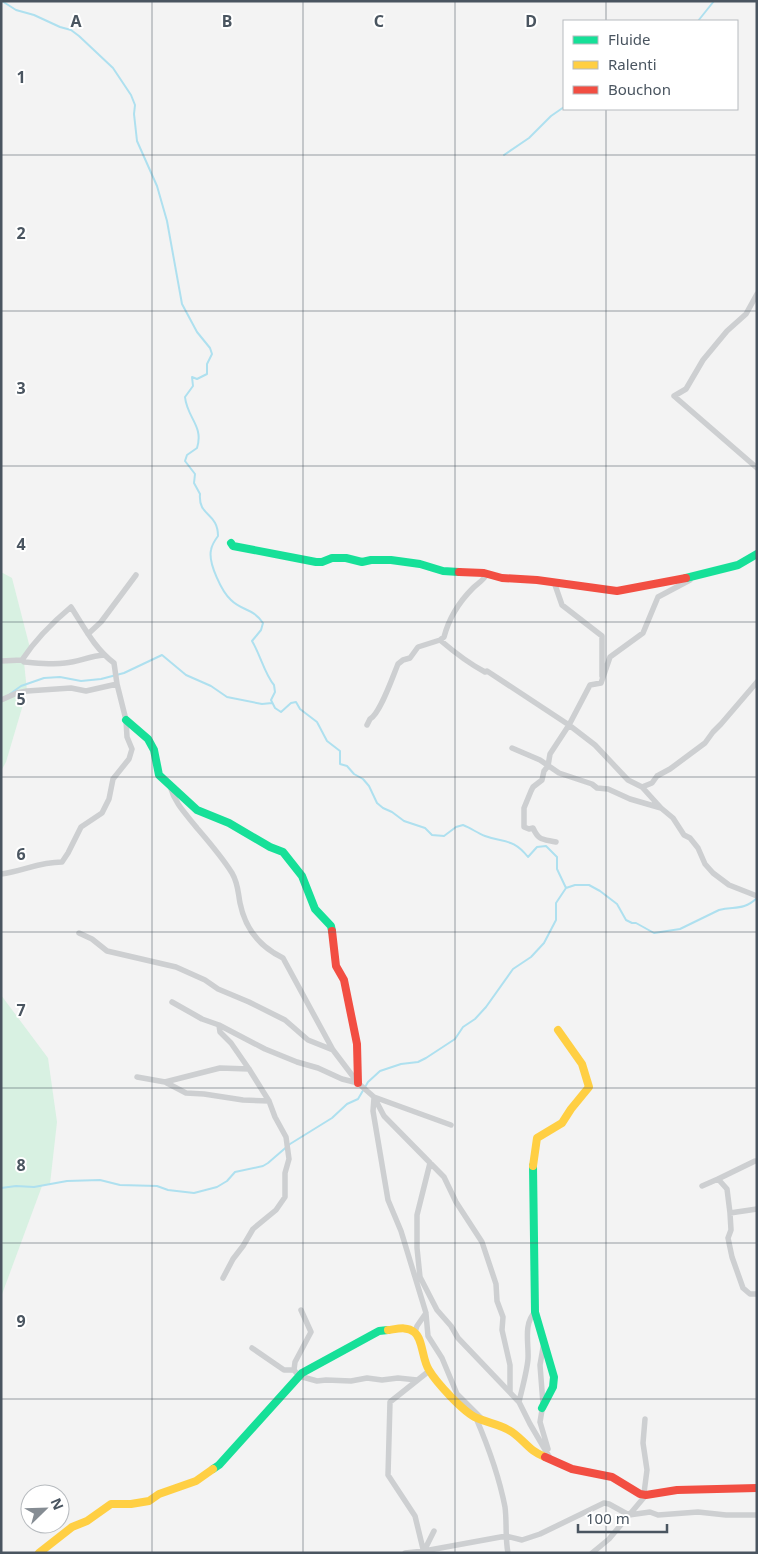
<svg xmlns="http://www.w3.org/2000/svg" width="758" height="1554" viewBox="0 0 758 1554" font-family="'Noto Sans',sans-serif">
	<style>
		.green { fill: #d8f1e2 }
		.lines { fill: none; stroke-linecap: round; stroke-linejoin: round }
		.stream { stroke: #aee0ef; stroke-width: 2 }
		.street { stroke: #cdcfd1; stroke-width: 5.5 }
		.fast { stroke: #16e098; stroke-width: 8 }
		.slow { stroke: #ffcf43; stroke-width: 8 }
		.jam { stroke: #f24e42; stroke-width: 8 }
		.grid { fill: none; stroke: #4a5560; stroke-width: 1; stroke-opacity: 0.55 }
		.grid-label { font-size: 16px; text-anchor: middle; font-weight: bold; fill: #4a5560; stroke: #fff; stroke-width: 4; stroke-linejoin: round; paint-order: stroke }
	</style>
	<rect width="100%" height="100%" fill="#f3f3f3"/>
	<!-- green -->
	<path class="green" d="M1 572 12 578 30 648 24 662 27 691 6 762 1 771Z
		M1 995 48 1058 57 1122 50 1184 42 1186 1 1297Z"/>
	<g class="lines">
		<!-- stream -->
		<path class="stream" d="M2 1 16 10 34 15 60 27 71 30 79 36 113 68 131 95 135 105 134 114 137 141 157 186 167 221 182 304 197 332 210 348 212 354 207 364V374L197 379 192 377 193 386 185 397C187 418 204 426 197 448L187 455 185 461 195 474 194 483 200 494C198 517 218 512 218 536 215 540 212 544 211 550 208 563 222 592 231 600 242 611 253 608 263 623L261 630 252 641C260 654 265 675 274 685L275 692 271 700 275 708 281 712 291 703 296 702 300 709 317 722 327 741 340 751V764L347 766 354 774 363 779 369 786 377 803 383 808 392 812 404 821 425 828 432 835 444 836 456 827 463 825C471 828 477 833 485 836 504 843 513 838 528 857L537 847 546 846 557 857V869L566 888
			M698 21 714 1
			M504 155 529 138 551 116 564 107
			M10 694 21 686 44 678 60 677 81 681 101 679 124 673 162 655 186 675 211 686 227 697 262 704 272 703
			M1 1188 16 1186 34 1187 67 1181 100 1180 120 1185 157 1186 168 1190 194 1193 217 1187 227 1181 235 1172 263 1166 268 1163 290 1144 332 1118 347 1104 358 1099 368 1082 380 1071 401 1064 418 1062 426 1058 455 1039 463 1027 475 1019 486 1007 513 969 531 957 544 943 556 920V903L566 888 575 885H589L600 891 617 904 626 920 632 923H636L654 933 680 929 719 910C735 906 743 911 757 898"/>
		<!-- street -->
		<path class="street" d="M757 294 746 314 727 331 703 360 686 389 674 396 757 468
			M554 582 562 605 602 636V676
			M88 634 101 622 136 575
			M440 640C454 652 468 663 485 672L487 671 569 725 550 754 548 766 544 771 542 780 533 787 531 791 524 808V827L529 829 533 828C539 841 542 839 556 842
			M22 660 24 662C38 663 52 665 65 663 79 662 89 656 104 655
			M1 661 22 660C35 640 53 622 71 607 84 627 95 649 114 663L117 684 126 720 127 737 132 749 129 759 113 779 109 799 102 813 81 827 68 853 62 862C39 862 23 871 1 874
			M1 700 17 693 27 691 71 688 86 691 117 684
			M367 725 370 719C380 714 393 676 398 664L403 660 410 658 418 647 440 640 444 637C449 618 458 603 473 588 478 583 483 581 487 574
			M512 748 540 760 559 773 592 784 597 788 608 789 630 799 661 808 673 818 684 835 690 838 698 848 705 864 713 873 729 885 757 896
			M170 786C175 804 186 814 197 828 209 842 222 857 232 873 238 883 238 892 240 903 245 928 260 947 283 958L333 1050 358 1083 374 1097 451 1125
			M642 787 652 783 657 776 670 769 705 743 713 732 721 724 757 682
			M661 808 642 787 628 780 595 745 569 725 590 685 601 683 610 657 643 633 658 597 690 580
			M79 933 92 939 107 951 176 967 205 980 218 989 249 1002 285 1020 308 1040 333 1050
			M172 1002 202 1019 219 1025 265 1049 297 1062 318 1068 342 1079 358 1083
			M219 1025 220 1032 231 1043 249 1069 269 1101 275 1117 286 1137 289 1159 285 1173V1197L276 1210 253 1229 243 1246 233 1259 223 1278
			M137 1077 165 1082 220 1068 249 1069
			M165 1082 186 1093 204 1094 243 1100 269 1101
			M374 1097 384 1116 444 1177 456 1202 482 1242 496 1284 497 1301 503 1317 502 1330 510 1365V1391
			M374 1098 373 1111 388 1200 401 1231 426 1313 417 1326 415 1332
			M755 1161 718 1179 727 1189 730 1213 757 1209
			M430 1163 417 1215V1248L420 1277 437 1310 451 1326 458 1338 519 1402 530 1424 550 1458
			M702 1186 718 1179
			M730 1213 731 1230 728 1238 732 1257 743 1288 750 1294H757
			M301 1310 311 1332 295 1362 294 1370 299 1376 317 1381 326 1380 351 1381 367 1378 382 1380 398 1378 417 1380
			M426 1314 428 1336 442 1358 457 1394 482 1419
			M544 1342 540 1365 543 1404 540 1422 548 1449
			M252 1348 284 1370H294
			M519 1402C522 1389 527 1371 528 1359 529 1344 523 1324 535 1312
			M476 1418C488 1446 499 1476 505 1507 507 1522 505 1538 508 1553
			M424 1551 434 1531
			M405 1553 424 1551 506 1536 522 1540 540 1534 604 1503 609 1504 629 1515 650 1512 658 1515 698 1512 726 1515H757
			M424 1553 415 1516 388 1475 390 1402 429 1371
			M592 1553 609 1539 646 1495 644 1493 647 1470 643 1443 645 1419"/>
		<!-- fast -->
		<path class="fast" d="M231 543 233 546 316 562H322L332 558H346L362 562 371 560H391L420 564 443 571 459 572
			M686 578 738 565 757 554
			M126 720 148 739 154 750 159 775 197 810 229 823 270 847 283 852 302 876 315 909 331 926 332 931
			M533 1166 535 1312 554 1377 553 1387 542 1408
			M213 1469 219 1465 302 1373 379 1331 388 1330"/>
		<!-- slow -->
		<path class="slow" d="M533 1166 537 1138 562 1123 571 1109 589 1087 582 1064 558 1030
			M388 1330C397 1329 407 1326 414 1332 423 1338 422 1360 429 1370 436 1382 464 1413 477 1418 488 1423 502 1425 512 1432 526 1442 528 1450 545 1457
			M39 1553 72 1527 87 1521 111 1504H131L149 1501 159 1494 196 1481 213 1469"/>
		<!-- jam -->
		<path class="jam" d="M459 572 484 573 502 578 537 580 617 591 686 578
			M332 931 336 966 344 980 357 1044 358 1083
			M545 1457 572 1469 612 1477 640 1494 646 1495 677 1490 757 1488"/>
	</g>
	<!-- grid -->
	<path class="grid" d="M152 1V1553M303 1V1553M455 1V1553M606 1V21M606 109V1553M1 155H757M1 311H757M1 466H757M1 622H757M1 777H757M1 932H757M1 1088H757M1 1243H757M1 1399H757"/>
	<g class="grid-label">
		<text x="76" y="27">A</text>
		<text x="227" y="27">B</text>
		<text x="379" y="27">C</text>
		<text x="531" y="27">D</text>
		<text x="21" y="83">1</text>
		<text x="21" y="239">2</text>
		<text x="21" y="394">3</text>
		<text x="21" y="550">4</text>
		<text x="21" y="705">5</text>
		<text x="21" y="860">6</text>
		<text x="21" y="1016">7</text>
		<text x="21" y="1171">8</text>
		<text x="21" y="1327">9</text>
	</g>
	<!-- border -->
	<rect width="758" height="1554" fill="none" stroke="#4a5560" stroke-width="5"/>
	<!-- legend -->
	<rect x="563" y="20" width="175" height="90" fill="#ffffff" stroke="#b7bbbf"/>
	<rect x="573" y="36" width="25" height="8" fill="#16e098" stroke="#b7bbbf"/>
	<text x="608" y="45" font-size="15" fill="#4a5560">Fluide</text>
	<rect x="573" y="61" width="25" height="8" fill="#ffcf43" stroke="#b7bbbf"/>
	<text x="608" y="70" font-size="15" fill="#4a5560">Ralenti</text>
	<rect x="573" y="86" width="25" height="8" fill="#f24e42" stroke="#b7bbbf"/>
	<text x="608" y="95" font-size="15" fill="#4a5560">Bouchon</text>
	<!-- north arrow -->
	<g transform="translate(45 1509) rotate(67)"><circle r="24" fill="#ffffff" stroke="#b7bbbf"/>
	<path d="M0-4L9 19L0 12L-9 19Z" fill="#858c93"/>
	<text y="-8" font-size="14" font-weight="bold" text-anchor="middle" fill="#4a5560">N</text>
	</g>
	<!-- scale -->
	<path d="M578 1524v8h89v-8" fill="none" stroke="#4a5560" stroke-width="2.5"/>
	<text x="586" y="1524" font-size="15" fill="#4a5560" stroke="#ffffff" stroke-width="4" paint-order="stroke">100 m</text>
</svg>
